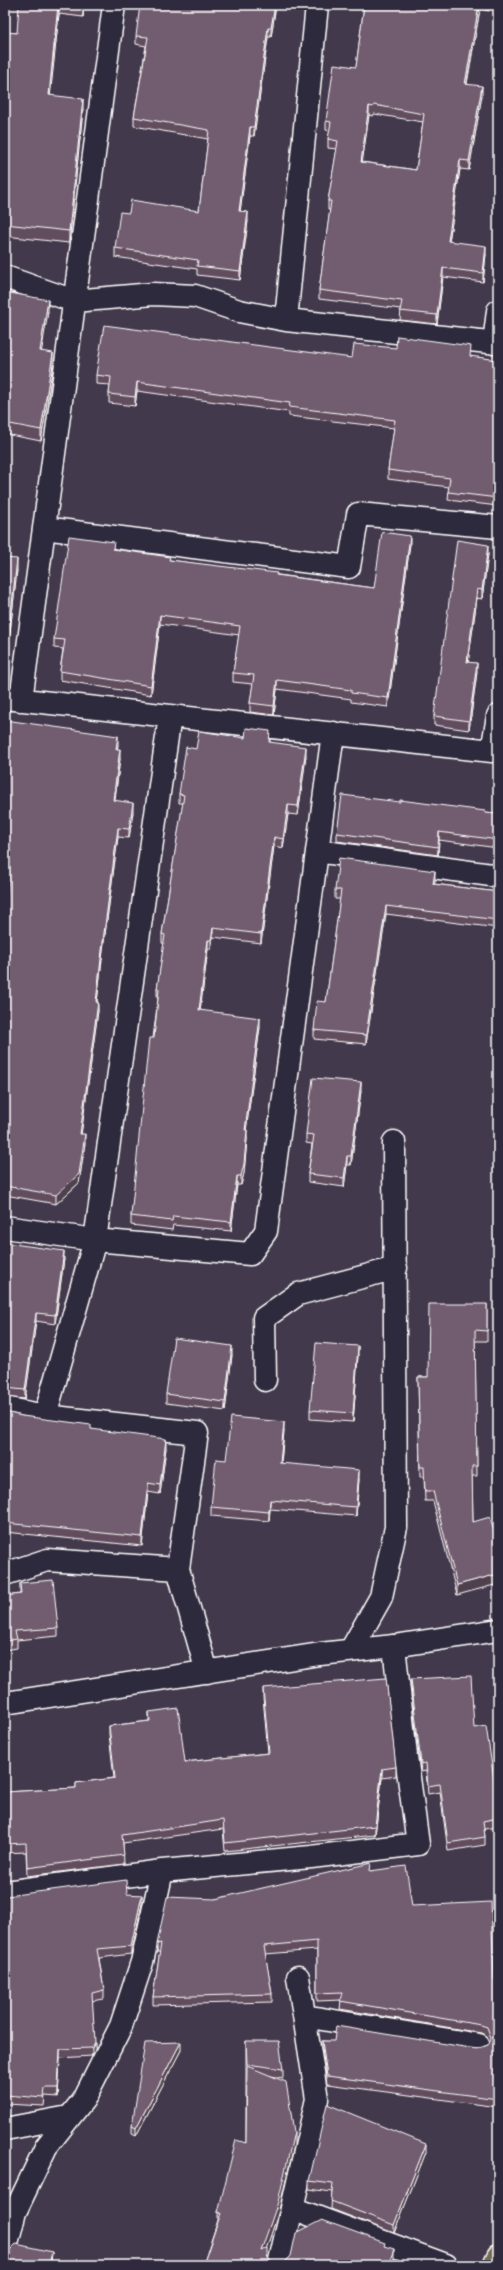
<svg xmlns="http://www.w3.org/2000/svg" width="503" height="2270" viewBox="0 0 503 2270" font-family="'Shantell Sans',sans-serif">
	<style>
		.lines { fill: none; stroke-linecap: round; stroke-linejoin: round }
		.street-casing { stroke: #fff; stroke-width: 25 }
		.secondary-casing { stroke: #fff; stroke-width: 25 }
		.highway-casing { stroke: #fff; stroke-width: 25 }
		.street { stroke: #2f2a3d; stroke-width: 22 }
		.secondary { stroke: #2f2a3d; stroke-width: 22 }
		.highway { stroke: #756a55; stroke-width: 22 }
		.wall { fill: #624e5f; stroke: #fff; fill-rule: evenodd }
		.shaded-wall { fill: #50404e; stroke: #fff }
		.building { fill: #725b6f; stroke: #fff; fill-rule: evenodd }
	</style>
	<rect width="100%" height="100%" fill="#43394c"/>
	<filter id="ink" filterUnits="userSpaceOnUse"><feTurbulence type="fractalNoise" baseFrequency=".025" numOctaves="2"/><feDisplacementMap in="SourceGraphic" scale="8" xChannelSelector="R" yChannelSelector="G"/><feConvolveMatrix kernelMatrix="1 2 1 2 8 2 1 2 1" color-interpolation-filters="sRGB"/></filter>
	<g filter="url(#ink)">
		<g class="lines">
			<defs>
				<path id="street" d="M5 277 74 301 153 294 195 296 239 311 286 320 498 343
					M286 320 317 5
					M494 343 498 311
					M44 528 349 567 358 514 498 527
					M5 698 492 751 498 716
					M21 700 114 5
					M317 851 491 875
					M5 1227 95 1240 250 1254 266 1231 333 733
					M265 1380 264 1318 298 1294 396 1268
					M5 1408 45 1416 197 1433 178 1569 207 1672
					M45 1416 95 1240 170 716
					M5 1574 47 1560 178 1569
					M351 1650 381 1597 396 1527 394 1142
					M5 1892 162 1871 311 1857 418 1844 406 1756 394 1646
					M304 2016 479 2045
					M5 2129 69 2117
					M292 2208 446 2265
					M5 2251 15 2212 46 2147 84 2099 121 2026 142 1962 162 1871
					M279 2265 317 2099 298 1977"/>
				<path id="secondary" d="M5 1703 320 1654 394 1646 498 1630"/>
				<path id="highway" d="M494 2265 498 2256"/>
			</defs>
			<!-- street casing -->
			<use href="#street" class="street-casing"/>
			<!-- secondary casing -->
			<use href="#secondary" class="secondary-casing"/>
			<!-- highway casing -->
			<use href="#highway" class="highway-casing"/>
			<!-- street -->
			<use href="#street" class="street"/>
			<!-- secondary -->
			<use href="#secondary" class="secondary"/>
			<!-- highway -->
			<use href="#highway" class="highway"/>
		</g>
		<!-- wall -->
		<path class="wall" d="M28 5H84L83 17 59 14 50 95 83 110 69 243 5 236V32L17 33Z
			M276 5 271 37H268L254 136H250L240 211 248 221 240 280 197 275V269L115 257V248L129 213 199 211 208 139 134 126V117L146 46 136 44V36Z
			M364 5H490L489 11 480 9 467 84 482 95 469 170 460 169 449 241 486 254 483 282 443 277 437 324 400 320 401 309 319 299V290L330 210H328V201L337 149 328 148V139L330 131 326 130V121L356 67ZM374 114 423 122 416 170 362 162 369 115 373 116Z
			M5 292 48 311 41 351 53 364 41 441 5 434Z
			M471 357 498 360V506L448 500 449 487 388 479V470L394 428 289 416V412L137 391 135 406 109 403V394L110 385 96 384V375L352 358Z
			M410 544 388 707 351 702V699L277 689 274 715 250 712V703L253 684 233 682V673L239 635 160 624 151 695 60 680V671L63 649 54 648V639L114 549 170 560 374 588Z
			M488 554 482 599 477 598 468 662 477 672 469 730 434 725V716Z
			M5 558 17 570 7 659 5 658Z
			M5 720 118 745 117 749 120 759 115 800 133 812 129 838 118 837 104 942 97 1002 98 1011 81 1134 85 1143 79 1183 56 1204 5 1195V912L8 879H5Z
			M245 738 270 739V742L306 756 298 815 288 814 283 848 274 846 261 943 213 937 211 949H208L200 1010 260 1027 246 1130 247 1139 244 1173 241 1185H237L231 1231 173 1225 172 1230 131 1225V1216L158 998H157V989L164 944 162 943V934L183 803H179V794L196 749Z
			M485 813 498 814V848L439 840 438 855 337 841V833Z
			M435 880 434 884 498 892V928L386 914 366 1044 314 1039V1030L326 1002 340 899H335V890Z
			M361 1091 351 1165H347L344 1187 308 1182V1174L312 1144 306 1143V1134Z
			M5 1240 7 1243 64 1259 55 1324 36 1321 25 1399 5 1397Z
			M487 1304V1341H475L477 1476H472L473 1522 457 1595 433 1501H425L424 1477H420L418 1377H428Z
			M232 1355 225 1411 166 1403V1394Z
			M358 1355 353 1422 310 1419V1410Z
			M5 1412 22 1416 91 1429 166 1448 160 1494 148 1492 142 1546 5 1532Z
			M284 1431 281 1463 359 1479 356 1516 270 1509 269 1521 211 1516V1507L226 1460Z
			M20 1583 58 1628V1636L17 1640V1648L5 1650V1596L20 1594Z
			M411 1679 474 1728 498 1806V1827L484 1829 485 1837V1845L448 1851 440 1792 428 1794 426 1771 421 1772 411 1687Z
			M263 1688 396 1767V1776L382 1778 375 1835 225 1851 223 1829 123 1843 124 1864 27 1876 26 1852 5 1853V1792L76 1788V1783L114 1778 109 1734V1726L149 1721V1712L185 1762 268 1753 263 1697Z
			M371 1871 494 1979H498V2107L327 2084 322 2049V2041L477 2049 488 2045 490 2042 487 2036 481 2033 340 2009 341 2000 317 2001V1950L265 1954 272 1994V2002L153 2005V1997L160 1952H157V1944L215 1899Z
			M127 1894 142 1904 131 1954 99 1958 104 1990V1999L92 2001 95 2050 92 2056 60 2058 58 2097 45 2096 44 2106 5 2104V1895L7 1896Z
			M246 2041 283 2069V2078L271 2076 294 2145 278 2214 266 2249 267 2256 270 2261 276 2264H283L385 2246 394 2262 393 2264 203 2265 218 2220V2212L246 2143Z
			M181 2050 136 2136 132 2134V2126Z
			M426 2152 394 2233 331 2209 332 2192 309 2189V2181Z"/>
		<!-- shaded-wall -->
		<path class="shaded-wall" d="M59 5V14L49 107V95Z
			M83 5H84L83 17Z
			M275 5H276L271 37V28Z
			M479 5H480V9L465 92V84Z
			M268 28V37L254 136V127Z
			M482 86V95L469 170V161Z
			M83 99V110L69 243V231Z
			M369 106V115L361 171V162Z
			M250 127V136L239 220V211Z
			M460 160V169L448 249V241Z
			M248 212V221L240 280V271Z
			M486 246V254L483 282V273Z
			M443 268V277L437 324V315Z
			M48 300V311L40 361V351Z
			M53 353V364L41 441V430Z
			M137 382V391L135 406V397Z
			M410 536V544L388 707V698Z
			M488 545V554L482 599V590Z
			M17 559V570L7 659V648Z
			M477 589V598L467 671V662Z
			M160 615V624L151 695V686Z
			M477 663V672L469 730V721Z
			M277 680V689L274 715V706Z
			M118 736V745L116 758V749Z
			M306 747V756L298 815V806Z
			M120 749V759L113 809V800Z
			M133 803V812L129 838V829Z
			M288 805V814L283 848V839Z
			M118 828V837L104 942 96 1011V1002L104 933Z
			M439 832V840L438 855V847Z
			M274 837V846L261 943V934Z
			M435 871V880L433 893V884Z
			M386 906V914L366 1044V1035Z
			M213 928V937L211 949V940Z
			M208 940V949L199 1019V1010Z
			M98 1002V1011L80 1143V1134Z
			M260 1018V1027L245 1139V1130Z
			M361 1082V1091L351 1165V1156Z
			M247 1130V1139L244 1173 241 1185V1176Z
			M85 1134V1143L79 1183 56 1204V1195Z
			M347 1156V1165L344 1187V1178Z
			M237 1176V1185L231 1231V1222Z
			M64 1251V1259L55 1324V1315Z
			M36 1313V1321L25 1399V1390Z
			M232 1346V1355L225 1411V1402Z
			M358 1346V1355L353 1422V1413Z
			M284 1422V1431L280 1472V1463Z
			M166 1439V1448L160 1494V1485Z
			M359 1470V1479L356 1516V1507Z
			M148 1483V1492L142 1546V1537Z
			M270 1500V1509L269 1521V1512Z
			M498 1574V1584L457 1595V1585Z
			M382 1769V1778L375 1835V1826Z
			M142 1895V1904L131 1954V1946Z
			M95 2042V2050L92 2056V2048Z
			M181 2042V2050L136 2136V2128Z
			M60 2049V2058L58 2097V2088Z
			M294 2132V2145L278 2214 261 2264V2251Z
			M426 2144V2152L394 2233V2225Z
			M394 2249V2262L393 2265 389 2263Z
			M52 2252 51 2265H49Z"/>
		<!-- building -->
		<path class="building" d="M19 5 28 6V5H58L49 95 83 99 69 231 5 224V32L17 33Z
			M140 5H275L271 28H268L254 127H250L239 211 248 212 240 271 197 266 198 260 115 248 120 212 129 213 131 200 199 211 209 130 134 117 148 37 136 36Z
			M364 5H479L465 84 482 86 469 161 460 160 448 241 486 246 483 273 443 268 437 315 400 311 402 301 319 290 331 201H328L338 141 328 139 331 122 326 121 334 64 356 67ZM374 105 424 114 416 170 361 162 369 106 373 107Z
			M5 292 48 300 40 351 53 353 41 430 5 423Z
			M104 325 352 358 354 344 396 348 397 336 471 346 470 356 498 360V498L448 492 450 478 388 470 395 420 289 407 290 403 137 382 135 397 109 394 111 377 96 375Z
			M382 532 410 536 388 698 351 693V690L277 680 274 706 250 703 254 675 233 673 240 626 160 615 151 686 60 671 65 640 54 639 69 536 114 542 113 549 170 557 169 560 277 573 276 575 374 588Z
			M457 540 488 545 482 590 477 589 467 662 477 663 469 721 434 716Z
			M5 558 17 559 7 648H5Z
			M5 720 118 736 116 749H120L113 800 133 803 129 829 118 828 104 933 96 1002H98L80 1134H85L79 1174 56 1195 5 1186V912L9 870 5 869Z
			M246 728 270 731 269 742 306 747 298 806 288 805 283 839 274 837 261 934 213 928 211 940H208L199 1010 260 1018 245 1130H247L244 1164 241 1176H237L231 1222 173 1216 172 1221 131 1216 149 1038H154L159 989H157L165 935 162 934 184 795 179 794 186 747 196 749 199 731 245 738Z
			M342 795 400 802V800L485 811V813L498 814V840L439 832 438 847 337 833Z
			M339 858 435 871 433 884 498 892V920L386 906 366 1035 314 1030 317 1001 326 1002 341 890H335Z
			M313 1078 361 1082 351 1156H347L344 1178 308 1174 314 1135 306 1134Z
			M5 1240H7L6 1243 64 1251 55 1315 36 1313 25 1390 5 1388Z
			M429 1304H487V1331L475 1330 477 1466H472L473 1522 490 1517 498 1546V1574L457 1585 433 1491H425L424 1467H420L418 1377H428Z
			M174 1338 232 1346 225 1402 166 1394Z
			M316 1343 358 1346 353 1413 310 1410Z
			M5 1412 22 1416 91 1425V1429L166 1439 160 1485 148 1483 142 1537 5 1523Z
			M231 1417 284 1422 280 1463 359 1470 356 1507 270 1500 269 1512 211 1507 216 1459 226 1460Z
			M53 1580 58 1628 15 1631 17 1639 5 1641V1596L21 1594 20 1583Z
			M471 1676 474 1728 486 1726 498 1806V1818L483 1821 485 1837 448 1843 440 1784 428 1786 426 1763 421 1764 411 1679Z
			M386 1678 396 1767 382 1769 375 1826 225 1843 223 1820 122 1835 124 1855 27 1868 26 1843 5 1844V1792L76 1788V1783L115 1778 109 1726 150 1721 149 1712 178 1708 185 1762 269 1753 263 1688Z
			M371 1863 370 1871 406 1866 412 1906 491 1902 494 1979H498V2099L327 2076 322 2041H334L336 2026 477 2049 488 2045 491 2038 487 2027 481 2025 340 2001 342 1992 317 1993V1941L264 1946 272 1994 153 1997 161 1943 157 1944 167 1897 215 1899Z
			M126 1880 127 1894 142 1895 131 1946 97 1949 104 1990 92 1993 95 2042 92 2048 60 2049 58 2088H45L44 2098 5 2095V1895L7 1896Z
			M246 2041H279L283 2069 247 2064Z
			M181 2042 136 2128 132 2126 145 2043Z
			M247 2066 286 2082 294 2132 278 2202 261 2251 267 2248V2256L270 2261 276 2264H283L291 2256 296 2233 322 2220 385 2243 384 2246 394 2249 389 2263 395 2265H203L221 2213 218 2212 236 2140 246 2143Z
			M327 2104 426 2144 394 2225 331 2201 333 2184 309 2181Z
			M16 2244 52 2252 49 2265H5V2251H9Z"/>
	</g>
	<!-- margin -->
	<rect width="503" height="2270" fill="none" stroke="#2f2a3d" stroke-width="20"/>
	<rect x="10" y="10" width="483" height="2250" fill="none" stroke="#fff" stroke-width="1.5" filter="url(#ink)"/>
</svg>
